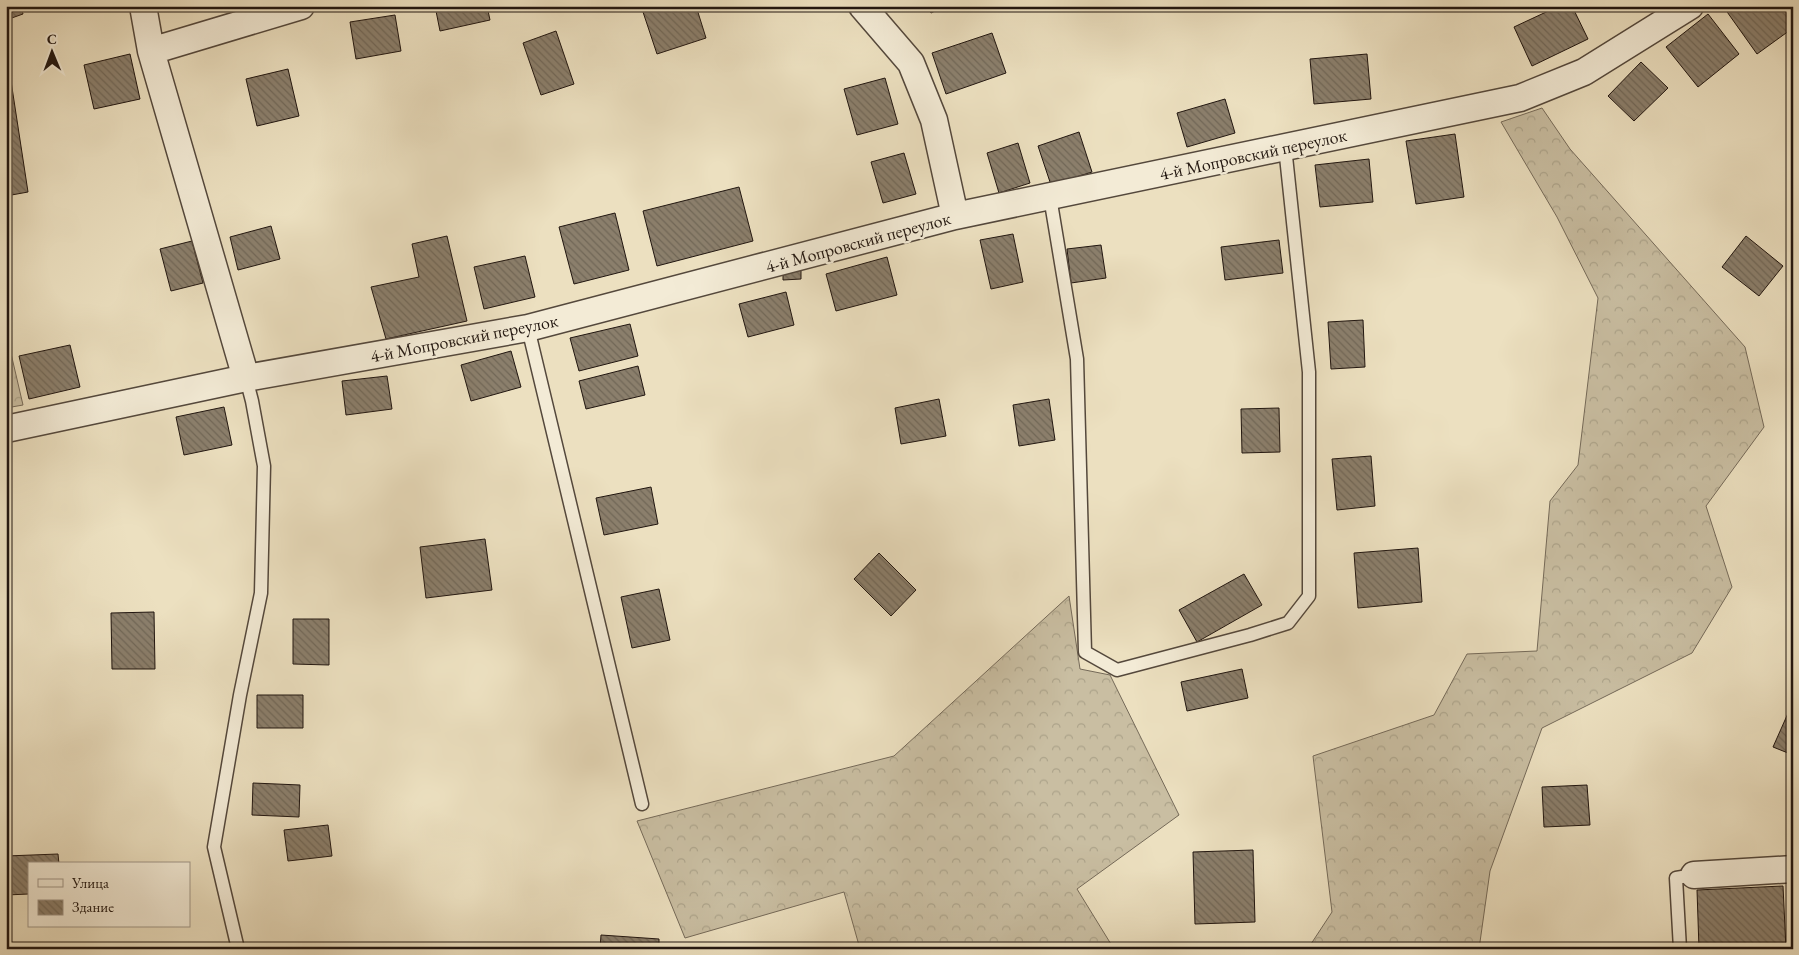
<svg xmlns="http://www.w3.org/2000/svg" width="1799" height="955" viewBox="0 0 1799 955" font-family="'EB Garamond',serif">
	<style>
		.forest { fill: url(#forest-crowns); stroke: #756a59 }
		.building { fill: url(#building-back-hatch); stroke: #211610 }
		.lines { fill: none; stroke-linecap: round; stroke-linejoin: round }
		.lane-casing { stroke: #54483c; stroke-width: 15 }
		.street-casing { stroke: #54483c; stroke-width: 29 }
		.lane { stroke: #f3ebd6; stroke-width: 12 }
		.street { stroke: #f3ebd6; stroke-width: 26 }
		.labels { text-anchor: middle; dominant-baseline: central; stroke-width: 5; stroke-linejoin: round; paint-order: stroke }
		.street-label { font-size: 18px; fill: #211610; stroke: #f3ebd6 }
	</style>
	<defs>
		<pattern id="forest-crowns" width="20" height="18" patternUnits="userSpaceOnUse" patternTransform="scale(1.25)"><rect width="20" height="18" fill="#c9bea2"/><path d="M2 6a3 3 0 1 1 6 0M12 15a3 3 0 1 1 6 0" fill="none" stroke="#aca38a"/></pattern>
		<pattern id="building-back-hatch" width="6" height="6" patternUnits="userSpaceOnUse" patternTransform="scale(1.25)"><rect width="6" height="6" fill="#8b7f6c"/><path d="M-1 5l2 2M0 0l6 6M5-1l2 2" fill="none" stroke="#716757"/></pattern>
	</defs>
	<rect width="100%" height="100%" fill="#ece0c0"/>
	<filter id="stains"><feTurbulence type="fractalNoise" baseFrequency=".004" numOctaves="4"/><feColorMatrix values="0 0 0 0 .2 0 0 0 0 .09 0 0 0 0 .02 0 0 0 .5 -.17"/></filter>
	<radialGradient id="worn" r=".72"><stop offset=".6" stop-color="#630" stop-opacity="0"/><stop offset="1" stop-color="#630" stop-opacity=".3"/></radialGradient>
	<!-- forest -->
	<path class="forest" d="M1542 108 1570 149 1745 347 1764 427 1706 506 1732 587 1692 653 1542 728 1490 871 1479 949H1314L1309 947 1332 912 1313 756 1434 715 1467 654 1537 651 1550 501 1578 465 1598 298 1557 217 1501 122Z
		M6 332 23 405 6 408Z
		M1069 596 1080 669 1110 675 1179 815 1077 889 1114 949H860L844 892 685 938 637 821 894 756Z"/>
	<!-- building -->
	<path class="building" d="M6 6H21L23 14 6 20Z
		M435 6H487L490 20 440 31Z
		M641 6H696L706 38 657 54Z
		M927 6H945L931 13Z
		M1559 6H1572L1588 39 1532 66 1514 27Z
		M1729 6H1793V28L1757 54 1725 9Z
		M1708 14 1739 54 1698 87 1666 47Z
		M395 15 401 51 356 59 350 22Z
		M556 31 574 84 541 95 523 43Z
		M992 33 1006 73 946 94 932 53Z
		M130 54 140 99 94 109 84 65Z
		M1367 54 1371 99 1314 104 1310 59Z
		M1641 62 1668 88 1634 121 1608 96Z
		M6 68H9L28 192 6 196Z
		M288 69 299 116 257 126 246 79Z
		M885 78 898 124 857 135 844 89Z
		M1225 99 1235 133 1187 147 1177 113Z
		M1079 132 1092 172 1051 185 1038 146Z
		M1455 134 1464 197 1416 204 1406 141Z
		M1018 143 1030 183 999 193 987 153Z
		M904 153 916 194 883 203 871 162Z
		M1369 159 1373 202 1320 207 1315 165Z
		M739 187 753 241 657 266 643 211Z
		M615 213 629 270 574 284 559 227Z
		M271 226 280 259 238 270 230 237Z
		M1013 234 1023 282 991 289 980 240Z
		M447 236 467 321 386 339 371 287 419 277 412 244Z
		M1746 236 1783 266 1759 296 1722 267Z
		M1279 240 1283 273 1225 280 1221 247Z
		M192 241 203 283 171 291 160 249Z
		M1101 245 1106 278 1071 283 1067 249Z
		M525 256 535 297 484 309 474 267Z
		M887 257 897 295 836 311 826 274Z
		M783 262H801V279L783 280Z
		M786 292 794 325 748 337 739 304Z
		M1363 320 1365 367 1331 369 1328 322Z
		M630 324 638 356 579 371 570 338Z
		M70 345 80 387 29 399 19 356Z
		M511 351 521 387 471 401 461 365Z
		M638 366 645 395 586 409 579 381Z
		M387 376 392 409 346 415 342 381Z
		M939 399 946 436 901 444 895 408Z
		M1049 399 1055 440 1019 446 1013 405Z
		M224 407 232 445 184 455 176 417Z
		M1279 408 1280 452 1242 453 1241 409Z
		M1371 456 1375 506 1337 510 1332 459Z
		M651 487 658 524 604 535 596 498Z
		M485 539 492 590 426 598 420 547Z
		M1418 548 1422 602 1358 608 1354 553Z
		M879 553 916 590 891 616 854 579Z
		M1244 574 1262 605 1197 642 1179 610Z
		M659 589 670 640 632 648 621 597Z
		M154 612 155 669H112L111 613Z
		M293 619H329V665L293 664Z
		M1242 669 1248 698 1187 711 1181 682Z
		M257 695H303V728H257Z
		M1793 702V755L1773 747Z
		M253 783 300 785 299 817 252 815Z
		M1587 785 1590 825 1544 827 1542 787Z
		M328 825 332 856 288 861 284 830Z
		M1253 850 1255 922 1195 924 1193 852Z
		M58 854 59 864H29V894L6 895V856Z
		M1783 886 1786 949H1699L1697 890Z
		M601 935 659 939V949H600Z
		M521 946V949H471V947Z"/>
	<g class="lines">
		<defs>
			<path id="lane" d="M1050 197 1077 359 1085 652 1117 670 1250 635 1288 623 1309 596V372L1285 147
				M528 328 642 804
				M238 949 214 847 240 695 261 593 264 466 252 401 246 378
				M1680 949 1676 878 1694 875"/>
			<path id="street" d="M143 6 151 51 246 378
				M862 6 911 63 934 120 955 216
				M151 51 301 6
				M6 429 246 378 528 328 955 216 1520 98 1584 72 1690 6
				M1694 875 1793 869"/>
		</defs>
		<!-- lane casing -->
		<use href="#lane" class="lane-casing"/>
		<!-- street casing -->
		<use href="#street" class="street-casing"/>
		<!-- lane -->
		<use href="#lane" class="lane"/>
		<!-- street -->
		<use href="#street" class="street"/>
	</g>
	<g class="labels">
		<!-- street labels -->
		<g class="street-label">
			<text transform="translate(1253 154) rotate(-12)">4-й Мопровский переулок</text>
			<text transform="translate(858 242) rotate(-15)">4-й Мопровский переулок</text>
			<text transform="translate(464 338) rotate(-11)">4-й Мопровский переулок</text>
		</g>
	</g>
	<!-- margin -->
	<rect width="1799" height="955" fill="none" stroke="#ece0c0" stroke-width="25"/>
	<rect x="8" y="8" width="1784" height="940" fill="none" stroke="#211610" stroke-width="2.5"/>
	<rect x="12" y="12" width="1774" height="930" fill="none" stroke="#211610"/>
	<!-- legend -->
	<rect x="28" y="862" width="162" height="65" fill="#f3ebd6" stroke="#9f9687"/>
	<rect x="38" y="879" width="25" height="8" fill="#f3ebd6" stroke="#9f9687"/>
	<text x="72" y="888" font-size="15" fill="#211610">Улица</text>
	<rect x="38" y="900" width="25" height="15" fill="url(#building-back-hatch)" stroke="#9f9687"/>
	<text x="72" y="912" font-size="15" fill="#211610">Здание</text>
	<!-- north arrow -->
	<g transform="translate(52 52) rotate(359)" stroke="#f3ebd6" stroke-width="4" paint-order="stroke">
	<path d="M0-4L9 19L0 12L-9 19Z" fill="#211610"/>
	<text y="-8" font-size="14" font-weight="bold" text-anchor="middle" fill="#211610">С</text>
	</g>
	<rect width="100%" height="100%" filter="url(#stains)"/>
	<rect width="100%" height="100%" fill="url(#worn)"/>
</svg>
